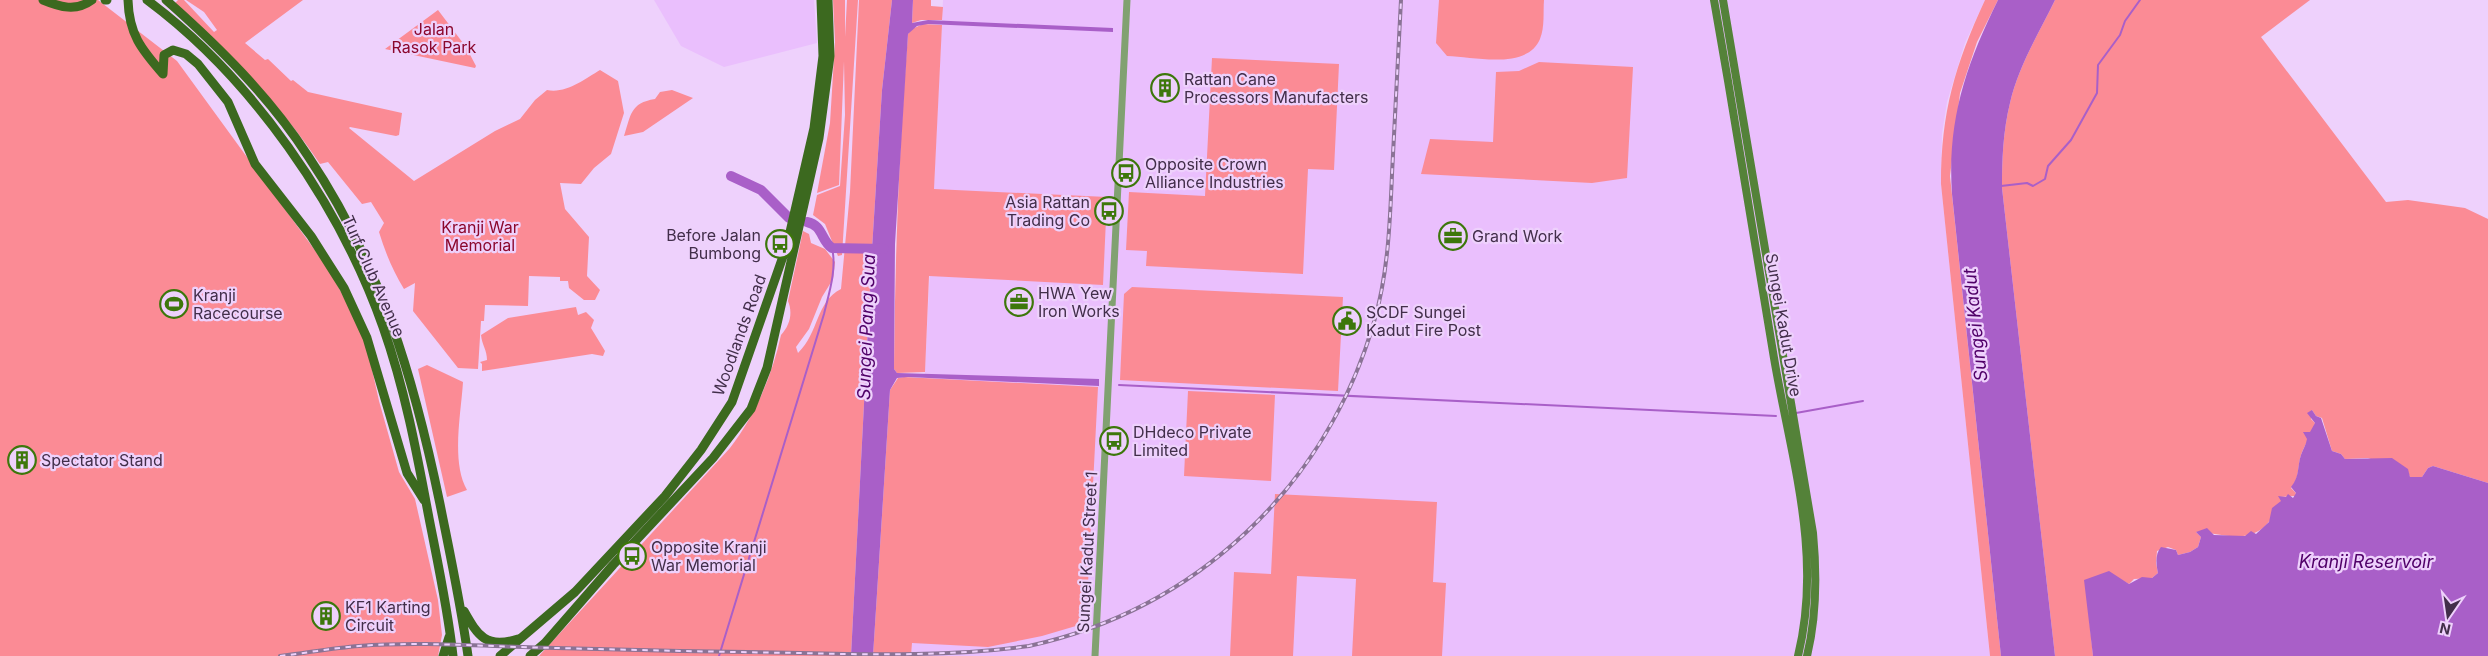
<svg xmlns="http://www.w3.org/2000/svg" width="2488" height="656" viewBox="0 0 2488 656" font-family="Inter,sans-serif">
	<style>
		.built { fill: #eabffd }
		.green { fill: #fb8b95 }
		.water { fill: #a95fc8 }
		.lines { fill: none; stroke-linecap: round; stroke-linejoin: round }
		.stream { stroke: #a95fc8; stroke-width: 2 }
		.river { stroke: #a95fc8; stroke-width: 10 }
		.tertiary { stroke: #81a171; stroke-width: 7 }
		.secondary { stroke: #548239; stroke-width: 8 }
		.primary { stroke: #3c691f; stroke-width: 9 }
		.rail-casing { stroke: #8a7395; stroke-width: 4 }
		.rail { stroke: #eed1fc; stroke-width: 2; stroke-dasharray: 5.5; stroke-linecap: butt }
		.labels { text-anchor: middle; dominant-baseline: central; stroke-width: 4.5; stroke-linejoin: round; paint-order: stroke }
		.park-label { font-size: 16px; fill: #8b072d; stroke: #eed1fc }
		.poi-label { font-size: 16px; fill: #422e4a; stroke: #eed1fc; text-anchor: start }
		.street-label { font-size: 16px; fill: #422e4a; stroke: #eed1fc }
		.water-label { font-size: 18px; font-style: italic; fill: #500068; stroke: #eed1fc }
	</style>
	<rect width="100%" height="100%" fill="#eed1fc"/>
	<!-- built -->
	<path class="built" d="M654 0H814L817 43 724 67 681 46Z
		M943 0H1985L1965 43 1947 102 1942 134 1941 184 1990 656H911Z"/>
	<!-- green -->
	<path class="green" d="M0 0H98L177 61 330 271 365 338 379 401 399 472 415 499 438 600 442 635 438 656H0Z
		M178 0H184L214 32 217 30 204 12 186 0H303L245 43 265 60 268 59 291 81 293 80 308 92 402 113 399 135 396 136 350 127 349 128 414 181 495 131 520 119 535 100 547 90C566 94 585 79 600 70L618 81 624 113 611 154 594 168 581 184 560 183 565 209 589 237 587 276 600 290 595 300H584L569 288 568 281H560V277L529 276 528 306 485 305 484 321H481L478 369 458 368 413 311 415 283 404 289C393 271 385 252 379 232L384 223 371 202 362 204 328 162 320 164C278 102 230 53 175 3Z
		M833 0H845V37L847 0H858L842 255 838 256 825 224 813 215 817 195 840 186 845 115 844 61 839 185 817 193 830 123 835 42Z
		M859 0H892L882 90 872 249 851 656H539L730 448C756 414 772 376 781 335 790 325 793 313 788 301L803 231 809 234 811 243 825 249 835 262 833 279 822 297 809 329 796 347 798 353C819 333 816 301 841 289L850 192Z
		M913 0H931V6L943 7 942 20H921L912 23Z
		M1439 0H1544C1543 12 1545 27 1540 39 1527 70 1475 57 1447 56L1436 43Z
		M1985 0H1998L1977 42 1960 93 1950 176 2001 656H1990L1941 184C1941 112 1955 65 1985 0Z
		M2055 0H2310L2261 37 2386 202 2408 200 2465 208 2488 219V483L2433 466 2428 468 2422 477H2410L2408 472 2368 458 2345 459 2341 454 2332 451 2322 418 2316 416 2312 410 2311 419 2315 423C2314 432 2304 445 2301 455 2297 468 2300 477 2291 488L2296 493 2295 496 2279 497 2282 500C2276 508 2273 518 2267 524 2248 545 2221 533 2196 532L2201 537 2198 547 2190 552 2178 555 2176 550 2168 547 2157 551 2156 563 2158 573 2152 578 2134 579 2129 584 2120 579 2086 586 2093 656H2055L2002 188C2002 160 2003 131 2010 103 2018 67 2039 33 2055 0Z
		M438 10 466 47 476 66 475 68 385 49Z
		M923 24 942 25 934 189 1107 197 1103 285 929 276 925 372 897 373 894 369C895 257 899 146 908 34L912 29Z
		M1212 58 1339 64 1334 170 1308 169 1303 274 1146 266 1147 251 1126 250 1129 192 1205 196Z
		M1539 62 1633 67 1627 178 1592 183 1421 174 1430 139 1493 142 1496 72 1519 71Z
		M672 90 693 98 643 132 624 136C631 115 630 103 655 99L660 92Z
		M1132 287 1343 297 1338 391 1120 380 1124 294Z
		M576 307 578 315 586 312 594 320 591 328 605 351 603 356 592 354 482 371V364L480 362 487 360C487 350 482 345 481 335L508 318Z
		M427 365 463 382C461 414 451 462 467 490L447 497 418 369Z
		M904 377 1098 387 1086 623 1042 636 988 647 912 643 911 656H873L890 390 898 378Z
		M1188 391 1275 395 1271 481 1184 476Z
		M1275 494 1437 502 1433 582 1446 583 1442 656H1352L1356 579 1297 576 1293 656H1230L1234 572 1271 574Z"/>
	<!-- water -->
	<path class="water" d="M892 0H913L912 23 928 20 1113 28V32L928 24 917 26 908 34 895 244 894 369 897 373 1099 379V386L908 377 897 378 890 390 873 656H851L872 249 882 90Z
		M1998 0H2055C2039 33 2018 67 2010 103 2003 131 2002 160 2002 188L2055 656H2001L1952 194C1947 120 1966 65 1998 0Z
		M2312 410 2316 416 2321 418 2332 451 2341 454 2345 459 2392 458 2408 469 2410 477H2422L2428 468 2433 466 2488 483V656H2093L2084 580 2109 571 2129 584 2142 577 2152 578 2158 573C2156 564 2155 554 2161 547L2176 550 2178 555 2190 552 2198 547 2201 537 2196 532 2207 528 2214 535 2245 536 2251 531 2256 534 2269 522 2272 508 2281 501 2278 496 2286 497 2288 494 2293 498 2296 493 2291 487C2300 476 2297 467 2301 455 2303 449 2306 445 2307 439L2303 432H2310L2315 423 2307 413Z"/>
	<g class="lines">
		<!-- stream -->
		<path class="stream" d="M2001 186 2027 183 2033 186 2045 179 2048 166 2071 140 2097 93 2098 65 2120 35 2125 21 2140 0
			M1119 385 1776 416
			M1796 413 1863 401
			M719 656 824 314C829 293 837 269 832 248"/>
		<!-- river -->
		<path class="river" d="M731 176 761 190 789 218
			M807 222C823 225 821 241 832 248L884 249"/>
		<!-- tertiary -->
		<path class="tertiary" d="M1095 656 1127 0"/>
		<!-- secondary -->
		<path class="secondary" d="M1714 0C1735 119 1754 238 1774 358 1791 458 1823 554 1798 656
			M1723 0 1813 533C1817 575 1817 615 1807 656"/>
		<!-- primary -->
		<path class="primary" d="M43 0C60 7 76 12 92 0
			M105 0H107
			M128 0C129 34 141 49 163 74
			M147 0C252 78 340 205 383 327 405 389 417 454 429 518 438 564 448 610 453 656
			M166 0C219 47 269 96 308 156 380 263 414 378 440 504 450 554 461 605 468 656
			M163 74 164 55 173 50 186 54 198 64 228 102 255 164 311 236 344 288 367 338 407 473 424 500
			M464 611C478 636 486 649 518 639
			M443 656 449 637
			M500 656 575 592 665 496 701 450 732 402 787 245 814 128 823 56 821 0
			M530 656 545 643 613 565 713 458 751 409 767 368 819 138 830 56 828 0"/>
		<defs>
			<path id="rail" d="M280 656C306 653 333 648 359 646 424 641 491 647 556 648 638 650 719 652 801 653 876 655 955 656 1029 646 1197 609 1326 487 1374 322 1388 274 1390 223 1392 174 1395 116 1398 58 1401 0"/>
		</defs>
		<!-- rail casing -->
		<use href="#rail" class="rail-casing"/>
		<!-- rail -->
		<use href="#rail" class="rail"/>
	</g>
	<!-- icons -->
	<defs>
		<symbol id="building-ring" viewBox="-11 -11 22 22"><circle r="9.5" fill="#eed1fc" stroke="#3d770b" stroke-width="1.5"/><path d="M-4-6H4V6H1V3H-1V6H-4ZM-2.5-4.3h1.7v1.8h-1.7ZM.8-4.3h1.7v1.8H.8ZM-2.5-1h1.7V.8h-1.7ZM.8-1h1.7V.8H.8Z" fill="#3d770b"/></symbol>
		<symbol id="bus-ring" viewBox="-11 -11 22 22"><circle r="9.5" fill="#eed1fc" stroke="#3d770b" stroke-width="1.5"/><path d="M-5-6H5V4H4V6H2V4H-2V6H-4V4H-5ZM-3.5-4V0h7V-4ZM-3.5 1.2v1.5H-2V1.2ZM2 1.2v1.5H3.5V1.2Z" fill="#3d770b"/></symbol>
		<symbol id="office-ring" viewBox="-11 -11 22 22"><circle r="9.5" fill="#eed1fc" stroke="#3d770b" stroke-width="1.5"/><path d="M-6-3h4V-5.5h4V-3h4V5H-6ZM-1-4.5V-3h2v-1.5ZM-6 0V1H6V0Z" fill="#3d770b"/></symbol>
		<symbol id="stadium-ring" viewBox="-11 -11 22 22"><circle r="9.5" fill="#eed1fc" stroke="#3d770b" stroke-width="1.5"/><path d="M0-5a6.5 5 0 1 0 0 10a6.5 5 0 1 0 0-10ZM-3.5-1.8h7v3.6h-7Z" fill="#3d770b"/></symbol>
		<symbol id="civic-ring" viewBox="-11 -11 22 22"><circle r="9.5" fill="#eed1fc" stroke="#3d770b" stroke-width="1.5"/><path d="M-.6-6.5H3V-4.5H.6V-3L4-1V1h2V6H-6V1h2V-1L-.6-3ZM-1.2 2.5V6h2.4V2.5Z" fill="#3d770b"/></symbol>
	</defs>
	<g fill-rule="evenodd">
		<use href="#building-ring" x="1149" y="72" width="32" height="32"/>
		<use href="#bus-ring" x="1110" y="157" width="32" height="32"/>
		<use href="#bus-ring" x="1093" y="195" width="32" height="32"/>
		<use href="#office-ring" x="1437" y="220" width="32" height="32"/>
		<use href="#bus-ring" x="764" y="228" width="32" height="32"/>
		<use href="#office-ring" x="1003" y="286" width="32" height="32"/>
		<use href="#stadium-ring" x="158" y="288" width="32" height="32"/>
		<use href="#civic-ring" x="1331" y="305" width="32" height="32"/>
		<use href="#bus-ring" x="1098" y="425" width="32" height="32"/>
		<use href="#building-ring" x="6" y="444" width="32" height="32"/>
		<use href="#bus-ring" x="616" y="540" width="32" height="32"/>
		<use href="#building-ring" x="310" y="600" width="32" height="32"/>
	</g>
	<g class="labels">
		<!-- park labels -->
		<g class="park-label">
			<text x="434" y="29">Jalan<tspan x="434" dy="18">Rasok Park</tspan></text>
			<text x="480" y="227">Kranji War<tspan x="480" dy="18">Memorial</tspan></text>
		</g>
		<!-- poi labels -->
		<g class="poi-label">
			<text x="1184" y="79">Rattan Cane<tspan x="1184" dy="18">Processors Manufacters</tspan></text>
			<text x="1145" y="164">Opposite Crown<tspan x="1145" dy="18">Alliance Industries</tspan></text>
			<text x="1090" y="202" text-anchor="end">Asia Rattan<tspan x="1090" dy="18">Trading Co</tspan></text>
			<text x="761" y="235" text-anchor="end">Before Jalan<tspan x="761" dy="18">Bumbong</tspan></text>
			<text x="1472" y="236">Grand Work</text>
			<text x="1038" y="293">HWA Yew<tspan x="1038" dy="18">Iron Works</tspan></text>
			<text x="193" y="295">Kranji<tspan x="193" dy="18">Racecourse</tspan></text>
			<text x="1366" y="312">SCDF Sungei<tspan x="1366" dy="18">Kadut Fire Post</tspan></text>
			<text x="1133" y="432">DHdeco Private<tspan x="1133" dy="18">Limited</tspan></text>
			<text x="41" y="460">Spectator Stand</text>
			<text x="651" y="547">Opposite Kranji<tspan x="651" dy="18">War Memorial</tspan></text>
			<text x="345" y="607">KF1 Karting<tspan x="345" dy="18">Circuit</tspan></text>
		</g>
		<!-- street labels -->
		<g class="street-label">
			<text transform="translate(374 276) rotate(66)">Turf Club Avenue</text>
			<text transform="translate(1784 325) rotate(80)">Sungei Kadut Drive</text>
			<text transform="translate(739 335) rotate(-70)">Woodlands Road</text>
			<text transform="translate(1087 552) rotate(-87)">Sungei Kadut Street 1</text>
		</g>
		<!-- water labels -->
		<g class="water-label">
			<text transform="translate(1975 325) rotate(-96)">Sungei Kadut</text>
			<text transform="translate(866 327) rotate(-88)">Sungei Pang Sua</text>
			<text x="2366" y="561">Kranji Reservoir</text>
		</g>
	</g>
	<!-- north arrow -->
	<g transform="translate(2448 616) rotate(193)" stroke="#eed1fc" stroke-width="4" paint-order="stroke">
	<path d="M0-4L9 19L0 12L-9 19Z" fill="#422e4a"/>
	<text y="-8" font-size="14" font-weight="bold" text-anchor="middle" fill="#422e4a">N</text>
	</g>
</svg>
